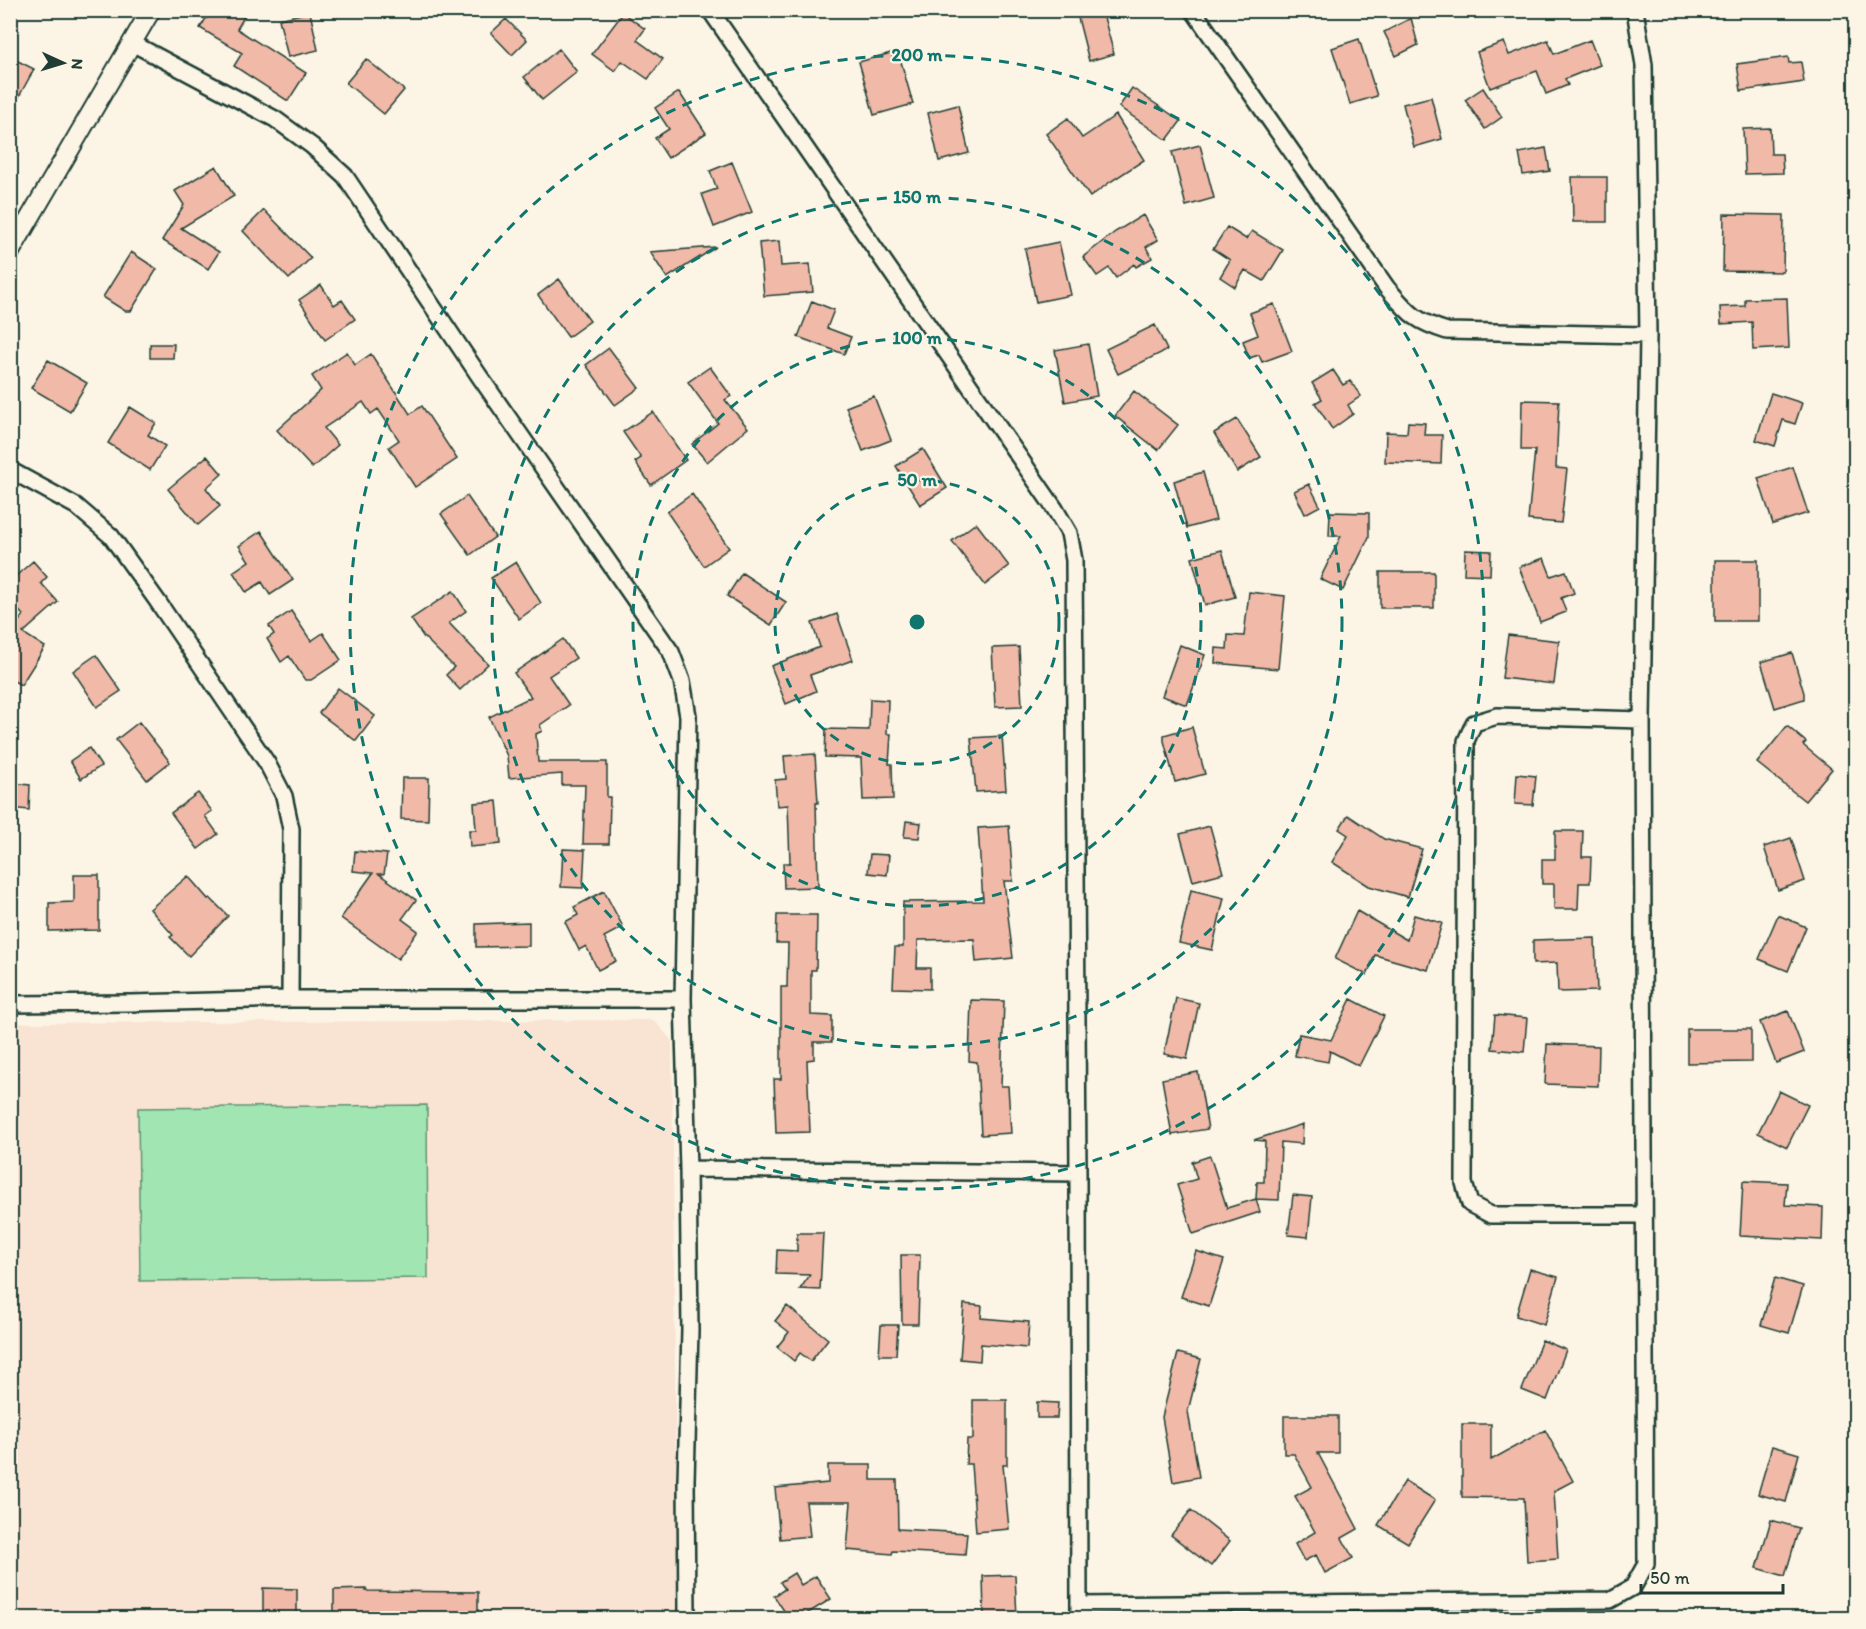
<svg xmlns="http://www.w3.org/2000/svg" width="1866" height="1629" viewBox="0 0 1866 1629" font-family="Itim,sans-serif">
	<style>
		.built { fill: #f9e3d2 }
		.green { fill: #a1e6b2; stroke: #609273; stroke-width: 1.5 }
		.building { fill: #f1b9a7; stroke: #1f3d34; stroke-width: 1.5 }
		.lines { fill: none; stroke-linecap: round; stroke-linejoin: round }
		.minor-casing { stroke: #1f3d34; stroke-width: 20 }
		.tertiary-casing { stroke: #1f3d34; stroke-width: 22 }
		.minor { stroke: #fcf5e5; stroke-width: 15 }
		.tertiary { stroke: #fcf5e5; stroke-width: 18 }
		.ring { fill: none; stroke: #0f766e; stroke-width: 3; stroke-dasharray: 10 8 }
		.centre { fill: #0f766e; stroke: #fcf5e5; stroke-width: 3 }
		.ring-label { font-size: 18px; text-anchor: middle; font-weight: bold; fill: #0f766e; stroke: #fcf5e5; stroke-width: 4.5; stroke-linejoin: round; paint-order: stroke }
	</style>
	<rect width="100%" height="100%" fill="#fcf5e5"/>
	<filter id="ink" filterUnits="userSpaceOnUse"><feTurbulence type="fractalNoise" baseFrequency=".0167" numOctaves="2"/><feDisplacementMap in="SourceGraphic" scale="12" xChannelSelector="R" yChannelSelector="G"/><feConvolveMatrix kernelMatrix="1 2 1 2 8 2 1 2 1" color-interpolation-filters="sRGB"/></filter>
	<g filter="url(#ink)">
		<!-- built -->
		<path class="built" d="M654 1020 672 1041 677 1618H11L10 1023Z"/>
		<!-- green -->
		<path class="green" d="M427 1105 428 1278 140 1281 138 1108Z"/>
		<!-- building -->
		<path class="building" d="M211 10H248L237 29 306 73 288 101 234 66 242 53 200 28Z
			M1076 10H1102L1114 54 1089 61Z
			M310 12 318 50 288 57 279 19Z
			M623 13 645 29 637 40 663 59 648 79 622 61 615 71 592 54Z
			M1411 18 1418 45 1396 56 1384 32Z
			M506 19 527 40 512 55 491 33Z
			M1359 39 1377 96 1350 104 1332 48Z
			M1548 40 1554 54 1590 40 1600 65 1565 79 1568 85 1546 94 1537 71 1490 88 1477 52 1504 42 1509 55Z
			M559 49 577 72 542 100 524 77Z
			M898 51 913 104 874 115 859 62Z
			M10 57 34 69 10 113Z
			M1788 57 1789 63 1801 62 1804 82 1741 91 1737 64Z
			M366 59 404 90 384 114 346 83Z
			M1132 88 1181 121 1167 140 1119 107Z
			M1483 88 1502 117 1485 129 1465 100Z
			M679 92 706 133 668 158 655 138 669 129 655 108Z
			M1431 97 1442 139 1414 147 1403 104Z
			M958 105 969 153 939 161 928 113Z
			M1116 115 1144 160 1110 182 1090 197 1046 134 1068 118 1082 138Z
			M1770 128 1771 154H1782L1783 173 1745 174 1743 129Z
			M1200 145 1214 198 1186 206 1172 152Z
			M1546 148 1550 171 1523 175 1519 153Z
			M732 162 752 212 714 227 702 194 717 189 710 171Z
			M216 166 234 196 181 228 219 252 208 269 162 240 184 205 175 191Z
			M1572 177H1607V222H1573Z
			M264 210 311 258 289 279 243 231Z
			M1724 214 1784 215 1783 272 1723 271Z
			M1143 215 1158 240 1146 247 1152 258 1136 267 1134 264 1116 278 1109 268 1097 276 1083 257 1115 232Z
			M1227 227 1246 239 1252 231 1283 250 1264 281 1245 270 1235 287 1220 277 1230 260 1213 249Z
			M779 241 781 266 810 264 813 292 764 296 759 243Z
			M1059 242 1071 295 1036 302 1025 249Z
			M716 247 667 278 650 252Z
			M131 252 157 269 131 311H125L103 297Z
			M559 279 590 321 568 337 538 295Z
			M321 285 334 305 342 300 355 319 325 340 299 300Z
			M1787 298 1789 348 1753 350 1752 322 1721 324 1720 307 1745 306V299Z
			M812 301 834 310 827 328 851 337 844 354 798 337Z
			M1274 304 1292 351 1262 362 1259 355 1249 358 1243 341 1258 335 1250 313Z
			M1155 325 1167 350 1118 374 1106 349Z
			M150 344H174L173 358H150Z
			M1088 344 1097 396 1065 402 1055 350Z
			M609 348 639 388 615 405 586 365Z
			M347 352 355 365 371 354 410 414 422 406 457 459 415 487 389 447 399 440 378 409 371 414 363 402 324 428 338 445 312 468 277 430 321 390 312 376Z
			M48 360 87 383 70 411 31 388Z
			M710 367 731 396 725 400 748 428 707 462 692 444 718 423 688 382Z
			M1333 370 1343 385 1350 381 1361 396 1348 405 1353 414 1332 429 1315 403 1322 399 1312 383Z
			M1134 391 1178 425 1158 450 1115 416Z
			M1771 393 1802 403 1795 424 1783 420 1775 446 1756 440Z
			M874 396 891 440 863 451 846 407Z
			M1522 400 1559 401 1556 468 1567 469 1561 523 1528 520 1535 450H1521Z
			M130 407 156 423 148 435 165 446 150 470 108 443Z
			M653 412 686 460 651 485 635 462 641 458 623 432Z
			M1237 419 1261 457 1237 472 1214 433Z
			M1408 422 1425 423 1424 435H1442L1441 464 1385 462 1386 432 1407 433Z
			M923 449 947 488 920 505 896 466Z
			M207 456 222 474 206 488 220 506 198 525 168 489Z
			M1793 467 1808 513 1773 524 1758 478Z
			M1203 472 1216 520 1187 528 1174 481Z
			M1309 484 1320 506 1305 514 1294 491Z
			M692 494 729 548 704 566 667 512Z
			M467 496 495 537 470 555 441 514Z
			M1330 512 1369 513V537L1343 590 1320 579 1341 536H1329Z
			M976 523 1009 566 985 585 952 541Z
			M261 531 293 580 270 595 262 582 246 592 233 572 249 561 239 546Z
			M1222 550 1235 597 1205 605 1192 558Z
			M1465 550 1491 551 1490 575 1464 574Z
			M1544 558 1551 576 1566 571 1574 593 1561 598 1566 612 1540 622 1519 567Z
			M1715 560H1758V621H1715Z
			M33 561 47 577 41 583 58 602 23 633 45 647 21 685 10 679V625L15 627 23 615 10 601V581Z
			M516 562 541 603 519 619 491 578Z
			M1380 572H1434V608H1380Z
			M742 573 786 602 771 625 727 596Z
			M453 591 466 611 449 623 488 664 460 690 446 675 454 667 426 639H425L411 619Z
			M1249 592 1285 596 1278 669 1215 663 1216 648 1227 649 1228 635 1244 636Z
			M291 611 311 641 323 633 341 660 311 680H305L289 656 281 662 267 639 274 634 269 626Z
			M837 614 853 660 810 675 816 691 786 704 771 666 820 647 812 623Z
			M1508 635 1559 641 1554 684 1502 678Z
			M563 639 576 658 549 676 569 705 540 725 542 731 536 734 538 762H607V797H610L609 844H583L585 785H562V774L509 778 507 756 489 717 531 697 514 673Z
			M1180 645 1205 655 1187 705 1162 696Z
			M1019 647 1022 706 995 707 992 648Z
			M1792 653 1804 693V699L1775 708 1761 662Z
			M96 655 121 691 97 707 73 671Z
			M338 688 375 716 356 741 319 713Z
			M870 699 888 700 887 734H891L889 764H892L893 799 863 800 861 758 825 757 826 729 869 730Z
			M139 722 170 762 147 780 116 740Z
			M1787 726 1806 742 1803 745 1832 769 1805 801 1757 763Z
			M1192 727 1205 774 1175 782 1164 741V735Z
			M1002 736 1006 790 976 792 971 738Z
			M89 748 101 766 81 779 70 761Z
			M815 754 818 803H816L818 887 784 888 783 863H790L788 805 777 806 775 780 786 779 784 756Z
			M1517 774 1536 776 1533 805 1515 804Z
			M402 778H429L428 820 401 819Z
			M10 783 30 785 29 810 10 808Z
			M198 793 212 811 205 816 218 834 198 849 171 813Z
			M497 801 501 844 470 847 469 830H476L474 803Z
			M1348 815 1384 839 1422 849 1408 897 1369 886 1332 862 1348 835 1339 829Z
			M906 821 921 823 919 838 904 837Z
			M1009 826 1013 881H1004L1013 958 976 962 974 939 918 940 917 968H930V989L893 988 895 947H903V902L983 901 978 828Z
			M1210 826 1223 873 1193 881 1180 834Z
			M1555 831H1583L1582 857H1591L1590 883H1579L1578 909H1554V884H1542V859H1555Z
			M1791 838 1805 881 1778 890 1764 847Z
			M563 849 585 850 583 888 561 887Z
			M355 851 387 854 384 874H379L416 900 402 919 418 931 398 959 341 918 373 873 353 871Z
			M870 854 889 855 887 875 868 873Z
			M74 875H99V930L49 931V903L74 902Z
			M188 876 208 899 210 898 228 916 189 956 170 937 173 935 150 909Z
			M1191 890 1224 898 1212 950 1179 943Z
			M604 891 623 927 604 937 616 961 598 970 586 946 579 950 565 922 578 915 574 907Z
			M1357 911 1407 940 1414 915 1442 923 1428 970 1375 955 1367 975 1335 959Z
			M777 915H817L816 970H811V1015L832 1016V1042H814V1059L807 1060 810 1132 776 1133 774 1079H781V987H787L788 943H776Z
			M1778 915 1806 927 1788 971 1759 959Z
			M529 922V946L476 947V924Z
			M1595 938 1597 991 1558 992 1557 963 1533 964V940Z
			M1176 998 1199 1003 1187 1059 1164 1054Z
			M1351 999 1384 1016 1359 1066 1330 1051 1328 1062 1295 1056 1299 1034 1331 1040Z
			M971 1000 1004 1001 1001 1086H1008L1011 1133 981 1135 977 1062 969 1061Z
			M1788 1011 1804 1052 1776 1063 1760 1022Z
			M1495 1015 1527 1018 1524 1052 1492 1049Z
			M1687 1029H1751V1062L1687 1063Z
			M1547 1044 1599 1046 1598 1086 1545 1084Z
			M1198 1072 1208 1129 1172 1135 1162 1079Z
			M1779 1091 1808 1105 1787 1147 1758 1133Z
			M1303 1124 1302 1144 1281 1142 1279 1200 1256 1199 1257 1182H1264L1265 1141 1254 1140Z
			M1210 1156 1227 1208 1256 1199 1260 1212 1193 1234 1177 1185 1197 1179 1192 1162Z
			M1743 1181 1787 1183 1785 1205 1823 1207 1822 1240 1740 1236Z
			M1293 1195 1312 1197 1308 1237 1288 1235Z
			M797 1233H823L820 1290 800 1289 810 1275 776 1274 777 1250 797 1251Z
			M1196 1251 1224 1260 1209 1306 1181 1297Z
			M901 1255H920L918 1324H902Z
			M1530 1269 1558 1277 1544 1325 1516 1316Z
			M1775 1278 1803 1286 1789 1333 1761 1325Z
			M964 1304 982 1306 981 1318 1029 1322 1027 1348 981 1344 980 1361 960 1359Z
			M787 1306 828 1339 811 1361 800 1353 794 1361 777 1347 789 1332 775 1321Z
			M881 1325H898L896 1355H879Z
			M1542 1340 1566 1350 1547 1400 1522 1390Z
			M1178 1353 1201 1359 1188 1411 1199 1477 1173 1482 1162 1417Z
			M973 1400H1007V1465H1003L1009 1529 976 1532 971 1464H966L967 1439H973Z
			M1037 1402 1058 1403 1057 1418H1037Z
			M1284 1416H1338V1453H1318L1358 1529 1342 1538 1353 1558 1325 1573 1316 1555 1304 1561 1295 1544 1315 1532 1295 1496 1312 1487 1294 1454H1284Z
			M1462 1424H1491V1460L1545 1430 1573 1481 1554 1491 1558 1559 1527 1561 1524 1498 1462 1497Z
			M1772 1446 1799 1454 1786 1502 1758 1494Z
			M828 1465H871V1480H897L898 1529 967 1533 965 1555 893 1551 892 1554 847 1550 851 1502H806L810 1536 780 1539 775 1488 828 1483Z
			M1405 1481 1435 1500 1408 1543 1378 1525Z
			M1191 1510 1230 1541 1211 1566 1171 1535Z
			M1771 1520 1799 1528 1785 1576 1757 1568Z
			M794 1573 801 1585 816 1576 831 1599 800 1618H789L774 1596 785 1589 780 1582Z
			M1015 1575 1017 1618H984L983 1576Z
			M263 1588 297 1589V1618H263Z
			M366 1589V1591L478 1592V1613L366 1611V1618H334V1590Z"/>
		<g class="lines">
			<defs>
				<path id="minor" d="M710 10 1055 509 1069 533 1074 560 1078 1173 1079 1618
					M1193 10 1387 288C1409 313 1414 321 1447 331L1648 335
					M132 43 275 119 312 146 345 176 480 377 671 652 682 681 688 716 683 999 688 1169 690 1330 686 1480 687 1618
					M10 470 76 506 111 536 158 602 267 763 284 796 291 829 290 999
					M1642 720 1497 716 1474 723 1466 741 1464 1183 1470 1204 1491 1215H1644
					M10 1004 131 1003 290 999H683
					M688 1169 1078 1173
					M1079 1605 1610 1600 1633 1587 1646 1564 1642 720 1648 335 1644 65 1635 10"/>
				<path id="tertiary" d="M10 252 151 10"/>
			</defs>
			<!-- minor casing -->
			<use href="#minor" class="minor-casing"/>
			<!-- tertiary casing -->
			<use href="#tertiary" class="tertiary-casing"/>
			<!-- minor -->
			<use href="#minor" class="minor"/>
			<!-- tertiary -->
			<use href="#tertiary" class="tertiary"/>
		</g>
	</g>
	<!-- distance rings -->
	<g class="ring">
		<circle cx="917" cy="622" r="142"/>
		<circle cx="917" cy="622" r="284"/>
		<circle cx="917" cy="622" r="425"/>
		<circle cx="917" cy="622" r="567"/>
	</g>
	<circle cx="917" cy="622" r="9" class="centre"/>
	<g class="ring-label">
		<text x="917" y="61">200 m</text>
		<text x="917" y="203">150 m</text>
		<text x="917" y="344">100 m</text>
		<text x="917" y="486">50 m</text>
	</g>
	<!-- margin -->
	<rect width="1866" height="1629" fill="none" stroke="#fcf5e5" stroke-width="36"/>
	<rect x="18" y="18" width="1830" height="1593" fill="none" stroke="#1f3d34" stroke-width="2" filter="url(#ink)"/>
	<!-- north arrow -->
	<g transform="translate(63 63) rotate(94)" stroke="#fcf5e5" stroke-width="4.5" paint-order="stroke">
	<path d="M0-4.5L10 22L0 15L-10 22Z" fill="#1f3d34"/>
	<text y="-9" font-size="16" font-weight="bold" text-anchor="middle" fill="#1f3d34">N</text>
	</g>
	<!-- scale -->
	<path d="M1641 1584v9h142v-9" fill="none" stroke="#1f3d34" stroke-width="3"/>
	<text x="1650" y="1584" font-size="18" fill="#1f3d34" stroke="#fcf5e5" stroke-width="4.5" paint-order="stroke">50 m</text>
</svg>
